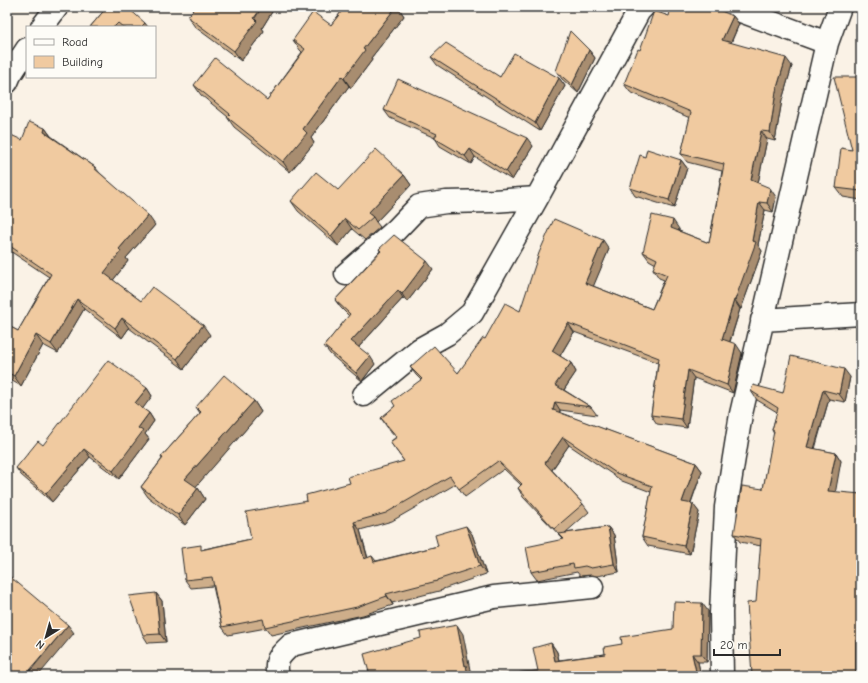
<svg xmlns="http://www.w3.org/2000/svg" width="868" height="683" viewBox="0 0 868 683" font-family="'Comic Neue',sans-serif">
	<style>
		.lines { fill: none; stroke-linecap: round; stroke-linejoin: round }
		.minor-casing { stroke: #2b2b2b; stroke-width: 25 }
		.minor { stroke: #fdfcf7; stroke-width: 22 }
		.wall { fill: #ceae8a; stroke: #2b2b2b }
		.shaded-wall { fill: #a88d70; stroke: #2b2b2b }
		.building { fill: #f0caa0; stroke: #2b2b2b }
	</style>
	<rect width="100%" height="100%" fill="#faf2e6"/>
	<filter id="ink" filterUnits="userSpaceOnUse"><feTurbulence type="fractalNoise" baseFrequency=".025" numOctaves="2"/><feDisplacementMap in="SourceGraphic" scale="8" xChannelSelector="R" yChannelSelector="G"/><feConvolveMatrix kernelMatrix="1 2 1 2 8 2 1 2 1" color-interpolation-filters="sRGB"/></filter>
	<g filter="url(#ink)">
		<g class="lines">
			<defs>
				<path id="minor" d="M730 7 827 43
					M42 27 57 7
					M7 82 10 75 27 49
					M346 274 396 230 419 206 446 202 493 201 537 198
					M762 320 861 314
					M364 395 420 349 447 334 472 313 537 198 639 11 643 7
					M278 676C274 660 280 655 291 645L494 597 592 587
					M722 676 721 613 726 507 741 414 827 43 840 7"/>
			</defs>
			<!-- minor casing -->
			<use href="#minor" class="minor-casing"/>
			<!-- minor -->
			<use href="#minor" class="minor"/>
		</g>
		<!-- wall -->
		<path class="wall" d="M107 7 148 27H90Z
			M195 7H275L262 28 264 31 241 61 195 27 188 17Z
			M345 7H398L404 16 371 58 372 60 351 88 349 86 311 138 314 143 290 172 234 127 227 117H228L201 95 194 85 267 100 302 52 300 50 293 40 331 25Z
			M669 16H733L739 24 731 43 792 66 782 100 775 141 767 139 758 183 776 197 773 212 765 210 758 245 762 251 741 309H740L730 342 742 353 733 393 694 378 687 428 657 424 651 415 658 363 574 332 560 356 571 363 576 372 564 390 591 407 597 415 560 410V413L696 463 702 471 691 503 699 512 690 554 648 546 642 537 651 492 622 481 569 445 552 470 583 504 589 512 565 533 608 527 614 535 619 572 597 576 591 575 580 576 577 572 537 580 531 572 563 539 523 497 518 488 521 485 504 469 465 497 456 484 392 521 360 530 368 558 372 556 376 561 438 546 472 534 486 574 443 589V590L392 603 393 605 363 615 271 635 266 628 228 635 222 627 213 586 191 588 185 580 204 549 251 539 307 501 404 461 390 442 396 437 387 427 381 418 395 406 421 380 416 375 410 367 458 373 485 339 520 311 609 249 593 286 652 309 664 280 659 278 653 269 656 264 649 260 643 252 679 229V231L709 243 722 171 687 162 681 154 690 118 630 92 624 84 640 50Z
			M589 50 595 58 578 93 562 79 556 71Z
			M431 57 500 77 559 78 565 86 540 131 437 65Z
			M861 77V200L843 197 836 188 852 150Z
			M384 110 533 146 512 180 475 157 471 164 440 146 435 138 390 118Z
			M45 128 51 136 95 167 99 172 155 225 126 258 128 261 113 280 141 301 210 335 184 369 129 328 122 338 84 309 58 353 43 345 21 386 7 378V325L18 331 49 277 7 249V143L22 140Z
			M645 157 681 160 687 168 674 208 635 196 630 188Z
			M404 175 411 185 376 222 380 227 365 240 352 229 338 246 298 211 291 201Z
			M379 249 433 269 407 302 403 298 359 347 375 364 362 381 330 354 324 346 349 316 341 308 335 300 380 251Z
			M850 377 845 402 829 399 815 449 836 453 841 461 752 675 761 546 740 542 734 534 763 489 774 434 772 430 777 412 757 400 751 391 783 393Z
			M147 388 152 396 142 409 149 413 154 421 145 434 149 439 119 479 90 457 52 502 21 475 16 468Z
			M254 401 261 412 195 487 198 488 205 499 185 525 148 497 141 487 162 459 161 457 200 413 196 407Z
			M156 593 162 601 166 642 148 643 143 635Z
			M708 611 707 662H698L701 676H474L538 671 551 643 557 652 559 660 605 654 622 644 673 629Z"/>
		<!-- shaded-wall -->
		<path class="shaded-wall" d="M262 7H275L262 28 264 31 241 61 234 51Z
			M396 7H398L404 16 371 58 372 60 351 88 344 78 363 49Z
			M733 16 739 24 728 49 722 40Z
			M145 23 148 27H141Z
			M589 50 595 58 578 93 572 85Z
			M786 58 792 66 782 100 775 141 770 132 776 91Z
			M342 76 349 86 311 138 314 143 290 172 283 162 303 129Z
			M559 78 565 86 540 131 535 123Z
			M45 128 52 138 44 132Z
			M761 131 767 139 757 188 751 180Z
			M527 138 533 146 512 180 506 172Z
			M470 149 475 157 471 164 465 156Z
			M681 160 687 168 674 208 669 200Z
			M404 175 411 185 376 222 373 217 368 213Z
			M770 188 776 197 773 212 767 203Z
			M759 202 765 210 758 245 762 251 741 309 735 300 752 241Z
			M148 215 155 225 126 258 128 261 111 283 104 273 119 249Z
			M345 219 352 229 338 246 331 236Z
			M673 220 679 229 677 236 671 228Z
			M603 240 609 249 591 292 585 283Z
			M427 261 433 269 407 302 402 294Z
			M398 290 403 298 357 349 351 341Z
			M77 299 84 309 58 353 51 344Z
			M734 300 740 309 728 347 722 339Z
			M122 318 129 328 122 338 115 328Z
			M568 323 574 332 558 359 552 351Z
			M203 325 210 335 184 369 177 359Z
			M36 335 43 345 21 386 14 376Z
			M736 344 742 353 733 393 727 385Z
			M370 356 375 364 362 381 356 373Z
			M571 363 576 372 561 394 555 385Z
			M844 369 850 377 845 402 839 394Z
			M688 370 694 378 687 428 681 419Z
			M147 388 152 396 141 411 135 403Z
			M823 390 829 399 812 456 807 447Z
			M254 401 261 412 193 490 185 479Z
			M555 402 560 410 558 418 553 410Z
			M149 413 154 421 145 434 149 439 119 479 113 471 138 428Z
			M563 437 569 445 551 471 545 463Z
			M84 449 90 457 52 502 46 494Z
			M836 453 841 461 834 500 828 491Z
			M696 463 702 471 688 510 682 502Z
			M198 488 205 499 185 525 178 515Z
			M693 504 699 512 690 554 684 546Z
			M354 522 360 530 370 567 364 559Z
			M466 526 472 534 486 574 480 566Z
			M608 527 614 535 619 572 614 564Z
			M156 593 162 601 166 642 160 634Z
			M386 594 392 603 393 605 387 596Z
			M702 603 708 611 707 662 701 654Z
			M68 625 74 633 38 676H26Z
			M457 625 463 634 470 670 472 674V676H468L465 666Z
			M856 640 861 647V676H856Z
			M551 643 557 652 561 669 555 661Z
			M692 654 698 662 701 676H697Z"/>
		<!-- building -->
		<path class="building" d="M107 7H127L145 23 141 27H123L118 23 114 27H90Z
			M195 7H262L254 18 257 21 234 51 188 17Z
			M345 7H396L363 49 365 50 344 78 342 76 303 129 307 133 283 162 227 117 230 114 194 85 215 58 267 100 305 49 293 40 313 12 331 25Z
			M671 7H712L733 16 722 40 786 58 776 91 770 132 761 131 751 180 770 188 767 203 759 202 752 241 756 242 735 300H734L722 339 736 344 727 385 688 370 681 419 651 415 659 358 568 323 552 351 571 363 555 385 591 407 555 402 553 410 696 463 682 502 693 504 684 546 642 537 652 486 616 473 563 437 545 463 583 504 554 529 518 488 522 484 498 461 459 489 450 476 386 513 354 522 364 559 372 556 374 562 438 546 435 535 466 526 480 566 437 580V581L386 594 387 596 357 607 265 627 263 619 222 627 212 577 185 580 181 548 201 545V550L251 539 246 512 307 501 306 495 350 483 348 477 404 461 390 442 397 437 381 418 395 406 392 401 422 379 410 367 434 346 458 373 483 338 485 339 505 303 520 311 539 253 554 219 603 240 585 283 652 309 667 275 653 269 657 259 643 252 652 215 673 220 671 228 709 243 724 164 681 154 691 112 624 84 638 49 640 50 654 11 669 16Z
			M570 31 589 50 572 85 556 71Z
			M446 43 500 77 514 53 559 78 535 123 431 57Z
			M834 77H861V191L836 188 841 148 852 150Z
			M398 79 527 138 506 172 470 149 465 156 434 138 437 134 384 110Z
			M29 122 45 128 44 132 95 167 94 168 148 215 119 249 121 251 104 273 141 301 152 287 203 325 177 359 122 318 115 328 77 299 51 344 36 335 14 376 7 372V325L18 331 51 274 7 244V143L11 135 22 140Z
			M376 149 404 175 368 213 373 217 358 230 345 219 331 236 291 201 316 172 338 190Z
			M647 149 681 160 669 200 630 188 640 155 645 157Z
			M394 235 427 261 402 294 398 290 351 341 370 356 356 373 324 346 350 314 335 300 381 251 379 249Z
			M791 356 844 369 839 394 823 390 807 447 836 453 828 491 861 494V654L856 640V676H748L752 675 747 603 756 602 761 539 734 534 742 486 763 489 774 431 772 430 778 408 751 391 753 385 783 393Z
			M108 360 147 388 135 403 149 413 138 428 143 431 113 471 84 449 46 494 16 468 38 441 43 445Z
			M224 375 254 401 185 479 198 488 178 515 141 487 163 458 161 457 201 412 196 407Z
			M608 527 614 564 591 568 585 566 574 568 573 564 531 572 526 547 564 539 559 534Z
			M7 574 68 625 25 676H26H7Z
			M156 593 160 634 143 635 129 596Z
			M674 602 702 603 701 654H692L697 676H474L538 671 533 648 551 643 555 661 605 654 604 647 622 644 621 637 673 629Z
			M457 625 465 666 466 665 468 676H370L364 654 421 638 420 632Z
			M257 673 258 676H241Z
			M127 675V676H120Z"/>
	</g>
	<!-- margin -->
	<rect width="868" height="683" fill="none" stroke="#fdfcf7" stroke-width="24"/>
	<rect x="12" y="12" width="844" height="659" fill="none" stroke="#2b2b2b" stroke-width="1.5" filter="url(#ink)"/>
	<!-- legend -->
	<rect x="26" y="26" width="130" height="52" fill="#fdfcf7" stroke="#a9a8a5"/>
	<rect x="34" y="39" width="20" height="6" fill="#fdfcf7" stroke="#a9a8a5"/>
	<text x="62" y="46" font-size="12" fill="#2b2b2b">Road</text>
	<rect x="34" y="56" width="20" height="12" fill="#f0caa0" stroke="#a9a8a5"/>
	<text x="62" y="66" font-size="12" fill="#2b2b2b">Building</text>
	<!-- north arrow -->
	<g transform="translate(46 637) rotate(217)" stroke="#fdfcf7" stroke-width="3" paint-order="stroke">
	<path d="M0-3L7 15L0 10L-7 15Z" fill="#2b2b2b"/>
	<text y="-6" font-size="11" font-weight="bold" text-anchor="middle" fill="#2b2b2b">N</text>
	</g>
	<!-- scale -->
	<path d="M714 649v6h66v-6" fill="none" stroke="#2b2b2b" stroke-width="2"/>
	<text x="720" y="649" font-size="12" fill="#2b2b2b" stroke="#fdfcf7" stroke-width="3" paint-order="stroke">20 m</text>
</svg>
